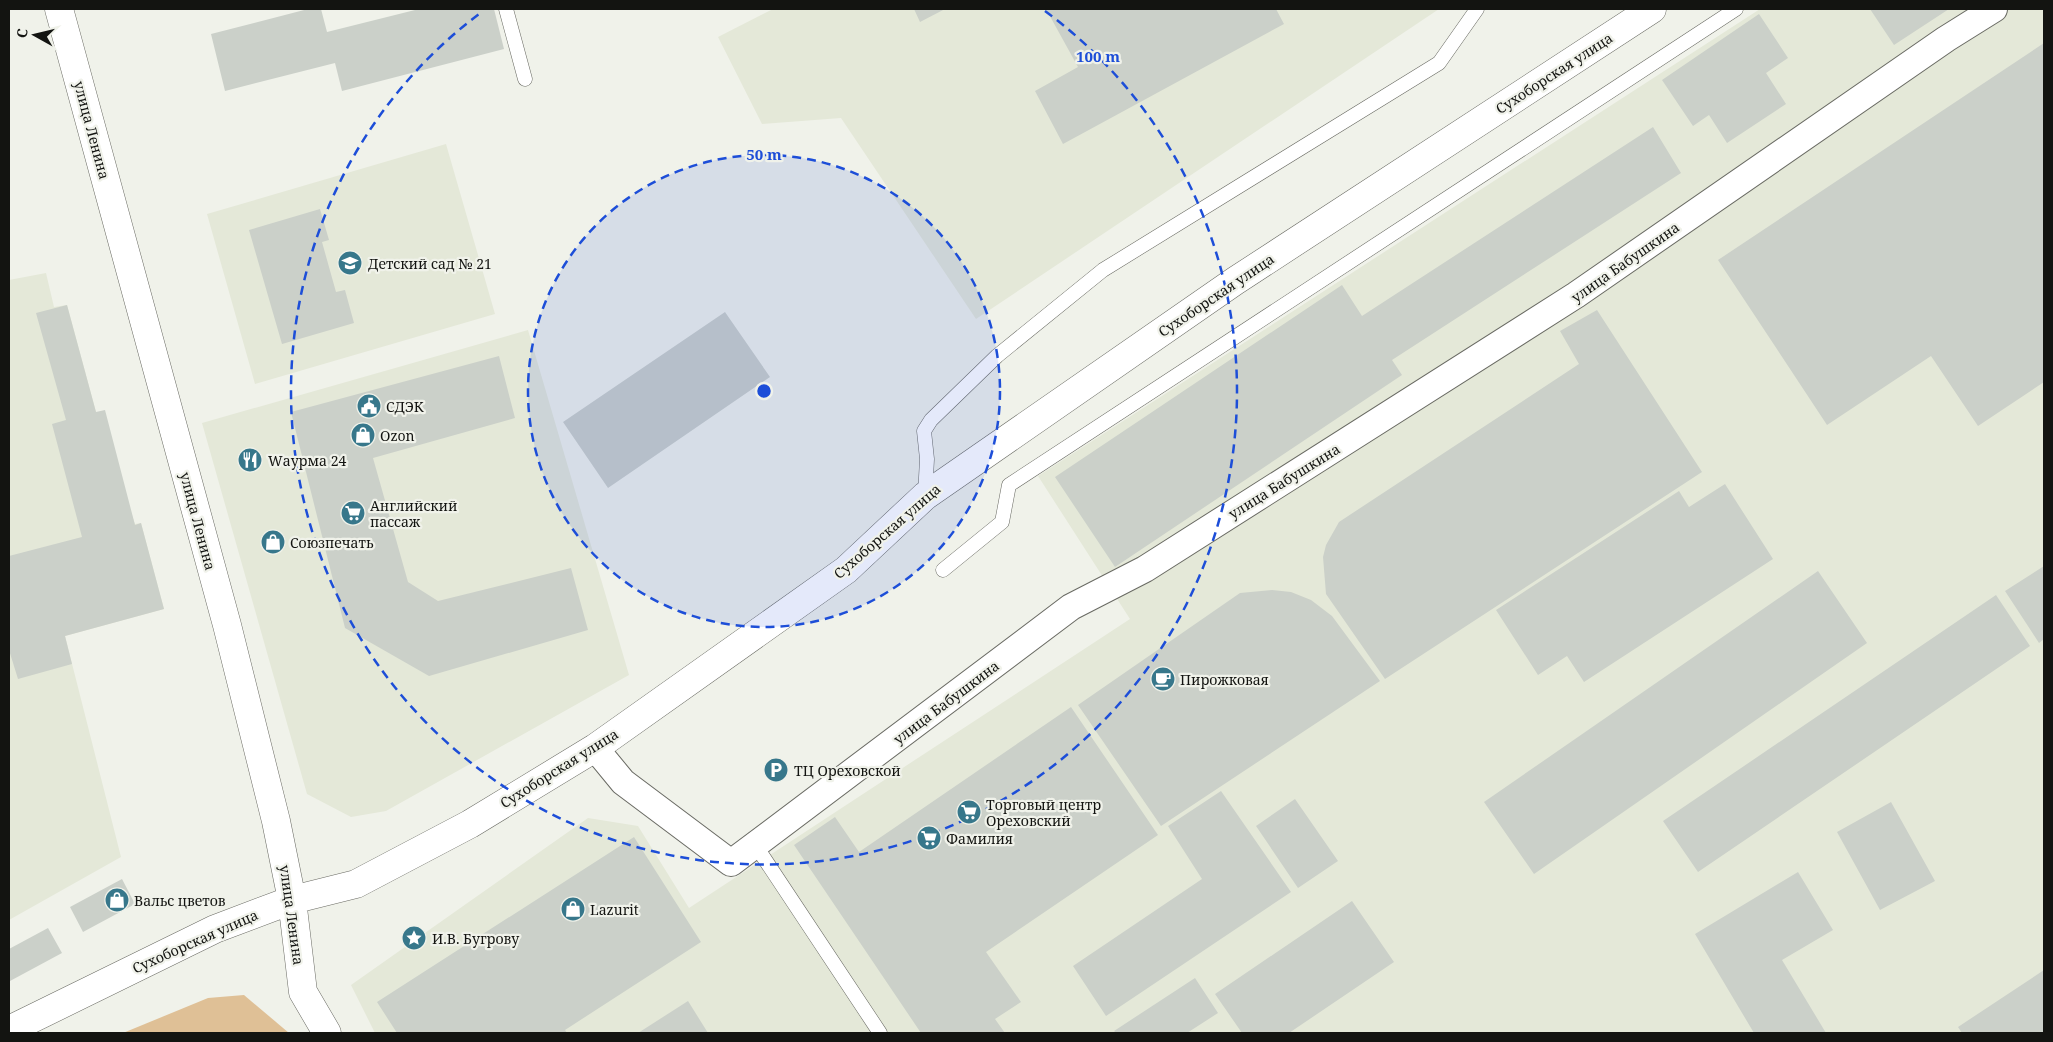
<svg xmlns="http://www.w3.org/2000/svg" width="2053" height="1042" viewBox="0 0 2053 1042" font-family="'Noto Serif',serif">
	<style>
		.built { fill: #e4e8d8 }
		.green { fill: #dfc096 }
		.building { fill: #cbd0c9 }
		.lines { fill: none; stroke-linecap: round; stroke-linejoin: round }
		.service-casing { stroke: #696a63; stroke-width: 15 }
		.minor-casing { stroke: #696a63; stroke-width: 28 }
		.tertiary-casing { stroke: #696a63; stroke-width: 29 }
		.secondary-casing { stroke: #696a63; stroke-width: 29 }
		.service { stroke: #fff; stroke-width: 14 }
		.minor { stroke: #fff; stroke-width: 26 }
		.tertiary { stroke: #fff; stroke-width: 28 }
		.secondary { stroke: #fff; stroke-width: 28 }
		.ring { fill: none; stroke: #1d4ed8; stroke-width: 2.5; stroke-dasharray: 9 6 }
		.labels { text-anchor: middle; dominant-baseline: central; stroke-width: 4.5; stroke-linejoin: round; paint-order: stroke }
		.street-label { font-size: 14px; fill: #131411; stroke: #f0f2ea }
		.poi-label { font-size: 14px; fill: #131411; stroke: #f0f2ea; text-anchor: start }
		.centre { fill: #1d4ed8; stroke: #f0f2ea; stroke-width: 2.5 }
		.ring-label { font-size: 15px; text-anchor: middle; font-weight: bold; fill: #1d4ed8; stroke: #f0f2ea; stroke-width: 4.5; stroke-linejoin: round; paint-order: stroke }
	</style>
	<rect width="100%" height="100%" fill="#f0f2ea"/>
	<!-- built -->
	<path class="built" d="M773 9H1439L976 319 841 118 762 124 718 37Z
		M1760 9H2044V1033H375L351 985 588 818 638 826 689 908 1130 619 1038 476Z
		M446 144 495 314 255 384 207 214Z
		M46 273 54 307 67 305 96 412 135 524 141 523 164 609 65 636 121 857 9 920V280Z
		M528 330 629 675 386 811 351 817 307 794 202 423Z"/>
	<!-- green -->
	<path class="green" d="M244 995 289 1033H123L208 998Z"/>
	<!-- building -->
	<path class="building" d="M308 9H321L327 32 419 9H494L504 49 342 91 335 63 225 91 211 34Z
		M914 9H945L920 22Z
		M1046 9H1276L1284 24 1063 144 1035 91 1078 67Z
		M1870 9H1949L1894 45Z
		M1759 14 1788 58 1766 73 1786 104 1727 143 1709 115 1693 126 1662 80Z
		M2044 43V382L1978 426 1931 356 1827 425 1718 260Z
		M1653 127 1681 173 1392 360 1402 375 1115 567 1055 477 1342 285 1362 316Z
		M320 209 329 240 322 242 336 292 345 290 354 323 282 344 249 230Z
		M67 305 96 412 105 410 135 525 141 523 164 609 65 636 72 664 18 679 9 650V556L82 537 52 424 66 420 36 313Z
		M1597 310 1702 472 1385 679 1326 594 1323 557 1326 545 1339 522 1579 364 1560 331Z
		M725 312 770 377 608 488 563 422Z
		M499 356 515 418 373 458 408 582 438 601 571 568 588 630 429 676 345 628 291 412Z
		M1725 484 1773 559 1584 682 1567 656 1538 675 1496 610 1679 491 1689 507Z
		M2044 566V639L2039 643 2005 591Z
		M1818 571 1867 643 1534 874 1484 802Z
		M1272 590 1291 592 1311 600 1332 616 1380 681 1161 826 1078 705 1240 593Z
		M1996 595 2030 646 1698 872 1663 821Z
		M1071 707 1158 835 986 952 1021 1002 995 1019 1005 1033H921L794 845 835 817 859 852Z
		M1221 791 1291 892 1106 1016 1073 966 1202 879 1168 826Z
		M1295 799 1338 861 1298 888 1256 826Z
		M1891 802 1935 881 1880 910 1837 832Z
		M634 837 701 942 565 1030 567 1033H397L377 1002Z
		M1798 872 1833 930 1782 960 1826 1033H1754L1695 934Z
		M122 879 135 904 83 932 70 907Z
		M1352 901 1394 962 1289 1033H1242L1215 994Z
		M48 928 62 953 10 981 9 949Z
		M2044 970V1033H1962L1958 1027Z
		M1195 978 1218 1013 1187 1033H1116L1114 1031Z
		M688 1001 708 1033H638Z"/>
	<g class="lines">
		<defs>
			<path id="service" d="M506 9 525 79
				M925 496 927 459 924 431 931 420 997 356 1103 270 1439 63 1477 9
				M943 570 1002 522 1009 485 1736 9
				M756 846 880 1033"/>
			<path id="minor" d="M595 748 623 782 731 863 1071 607 1145 569 1576 295 1946 39 1994 9"/>
			<path id="tertiary" d="M59 9 227 625 276 821 292 900"/>
			<path id="secondary" d="M292 900 303 992 327 1033
				M9 1030 215 929 292 900 356 884 470 824 595 748 846 570 925 496 1235 281 1652 9"/>
		</defs>
		<!-- service casing -->
		<use href="#service" class="service-casing"/>
		<!-- minor casing -->
		<use href="#minor" class="minor-casing"/>
		<!-- tertiary casing -->
		<use href="#tertiary" class="tertiary-casing"/>
		<!-- secondary casing -->
		<use href="#secondary" class="secondary-casing"/>
		<!-- service -->
		<use href="#service" class="service"/>
		<!-- minor -->
		<use href="#minor" class="minor"/>
		<!-- tertiary -->
		<use href="#tertiary" class="tertiary"/>
		<!-- secondary -->
		<use href="#secondary" class="secondary"/>
	</g>
	<!-- distance rings -->
	<circle cx="764" cy="391" r="236" fill="#1d4ed8" fill-opacity=".12"/>
	<g class="ring">
		<circle cx="764" cy="391" r="236"/>
		<path d="M1045 11A473 473 0 1 1 483 11"/>
	</g>
	<!-- icons -->
	<defs>
		<symbol id="school-disc" viewBox="-11 -11 22 22"><circle r="9.5" fill="#37778b" stroke="#f0f2ea"/><path d="M0-5L7-2L0 1L-7-2ZM-4 1L0 2.5L4 1V4Q0 6-4 4Z" fill="#fff"/></symbol>
		<symbol id="civic-disc" viewBox="-11 -11 22 22"><circle r="9.5" fill="#37778b" stroke="#f0f2ea"/><path d="M-.6-6.5H3V-4.5H.6V-3L4-1V1h2V6H-6V1h2V-1L-.6-3ZM-1.2 2.5V6h2.4V2.5Z" fill="#fff"/></symbol>
		<symbol id="shop-disc" viewBox="-11 -11 22 22"><circle r="9.5" fill="#37778b" stroke="#f0f2ea"/><path d="M-5-2.5h2.3a2.7 3.5 0 0 1 5.4 0H5L5.5 6h-11ZM-1.5-2.5h3a1.5 2.3 0 0 0-3 0Z" fill="#fff"/></symbol>
		<symbol id="restaurant-disc" viewBox="-11 -11 22 22"><circle r="9.5" fill="#37778b" stroke="#f0f2ea"/><path d="M-5-6h1v4h1v-4h1v4h1v-4h1v5L-1.5 .5V6h-2V.5L-5-1ZM5-6V6H3V1.5H1.5Q1.5-4 5-6Z" fill="#fff"/></symbol>
		<symbol id="supermarket-disc" viewBox="-11 -11 22 22"><circle r="9.5" fill="#37778b" stroke="#f0f2ea"/><path d="M-6-5.5h2.5l.6 2H6L4.5 2H-2.5L-4.4-4H-6ZM-1.5 3.2a1.3 1.3 0 1 0 .1 0ZM3 3.2a1.3 1.3 0 1 0 .1 0Z" fill="#fff"/></symbol>
		<symbol id="cafe-disc" viewBox="-11 -11 22 22"><circle r="9.5" fill="#37778b" stroke="#f0f2ea"/><path d="M-5.5-4.5H6V0H3Q3 3.5 0 3.5H-2.5Q-5.5 3.5-5.5 0ZM3-3.2v2h1.7v-2ZM-6 4.5H4V6H-6Z" fill="#fff"/></symbol>
		<symbol id="parking-disc" viewBox="-11 -11 22 22"><circle r="9.5" fill="#37778b" stroke="#f0f2ea"/><path d="M-3.5-5.5H1a3.5 3.5 0 0 1 0 7H-1V5.5H-3.5ZM-1-3.4V-.6H.8a1.4 1.4 0 0 0 0-2.8Z" fill="#fff"/></symbol>
		<symbol id="sight-disc" viewBox="-11 -11 22 22"><circle r="9.5" fill="#37778b" stroke="#f0f2ea"/><path d="M0-6L1.8-2.2L6-1.7L2.9 1.2L3.7 5.4L0 3.3L-3.7 5.4L-2.9 1.2L-6-1.7L-1.8-2.2Z" fill="#fff"/></symbol>
	</defs>
	<g fill-rule="evenodd">
		<use href="#school-disc" x="336" y="249" width="28" height="28"/>
		<use href="#civic-disc" x="355" y="392" width="28" height="28"/>
		<use href="#shop-disc" x="349" y="421" width="28" height="28"/>
		<use href="#restaurant-disc" x="236" y="446" width="28" height="28"/>
		<use href="#supermarket-disc" x="339" y="499" width="28" height="28"/>
		<use href="#shop-disc" x="259" y="528" width="28" height="28"/>
		<use href="#cafe-disc" x="1149" y="665" width="28" height="28"/>
		<use href="#parking-disc" x="762" y="756" width="28" height="28"/>
		<use href="#supermarket-disc" x="955" y="798" width="28" height="28"/>
		<use href="#supermarket-disc" x="915" y="824" width="28" height="28"/>
		<use href="#shop-disc" x="103" y="886" width="28" height="28"/>
		<use href="#shop-disc" x="559" y="895" width="28" height="28"/>
		<use href="#sight-disc" x="400" y="924" width="28" height="28"/>
	</g>
	<g class="labels">
		<!-- street labels -->
		<g class="street-label">
			<text transform="translate(1554 73) rotate(-33)">Сухоборская улица</text>
			<text transform="translate(92 130) rotate(75)">улица Ленина</text>
			<text transform="translate(1625 262) rotate(-35)">улица Бабушкина</text>
			<text transform="translate(1216 295) rotate(-34)">Сухоборская улица</text>
			<text transform="translate(1284 481) rotate(-32)">улица Бабушкина</text>
			<text transform="translate(198 521) rotate(75)">улица Ленина</text>
			<text transform="translate(887 531) rotate(-41)">Сухоборская улица</text>
			<text transform="translate(946 702) rotate(-37)">улица Бабушкина</text>
			<text transform="translate(559 768) rotate(-32)">Сухоборская улица</text>
			<text transform="translate(292 915) rotate(82)">улица Ленина</text>
			<text transform="translate(195 941) rotate(-24)">Сухоборская улица</text>
		</g>
		<!-- poi labels -->
		<g class="poi-label">
			<text x="368" y="263">Детский сад № 21</text>
			<text x="386" y="406">СДЭК</text>
			<text x="380" y="435">Ozon</text>
			<text x="268" y="460">Wаурма 24</text>
			<text x="370" y="505">Английский<tspan x="370" dy="16">пассаж</tspan></text>
			<text x="290" y="542">Союзпечать</text>
			<text x="1180" y="679">Пирожковая</text>
			<text x="794" y="770">ТЦ Ореховской</text>
			<text x="986" y="804">Торговый центр<tspan x="986" dy="16">Ореховский</tspan></text>
			<text x="946" y="838">Фамилия</text>
			<text x="134" y="900">Вальс цветов</text>
			<text x="590" y="909">Lazurit</text>
			<text x="432" y="938">И.В. Бугрову</text>
		</g>
	</g>
	<circle cx="764" cy="391" r="8" class="centre"/>
	<g class="ring-label">
		<text x="1098" y="62">100 m</text>
		<text x="764" y="160">50 m</text>
	</g>
	<!-- border -->
	<rect width="2053" height="1042" fill="none" stroke="#131411" stroke-width="20"/>
	<!-- north arrow -->
	<g transform="translate(35 35) rotate(278)" stroke="#f0f2ea" stroke-width="4" paint-order="stroke">
	<path d="M0-4L9 19L0 12L-9 19Z" fill="#131411"/>
	<text y="-8" font-size="14" font-weight="bold" text-anchor="middle" fill="#131411">С</text>
	</g>
</svg>
